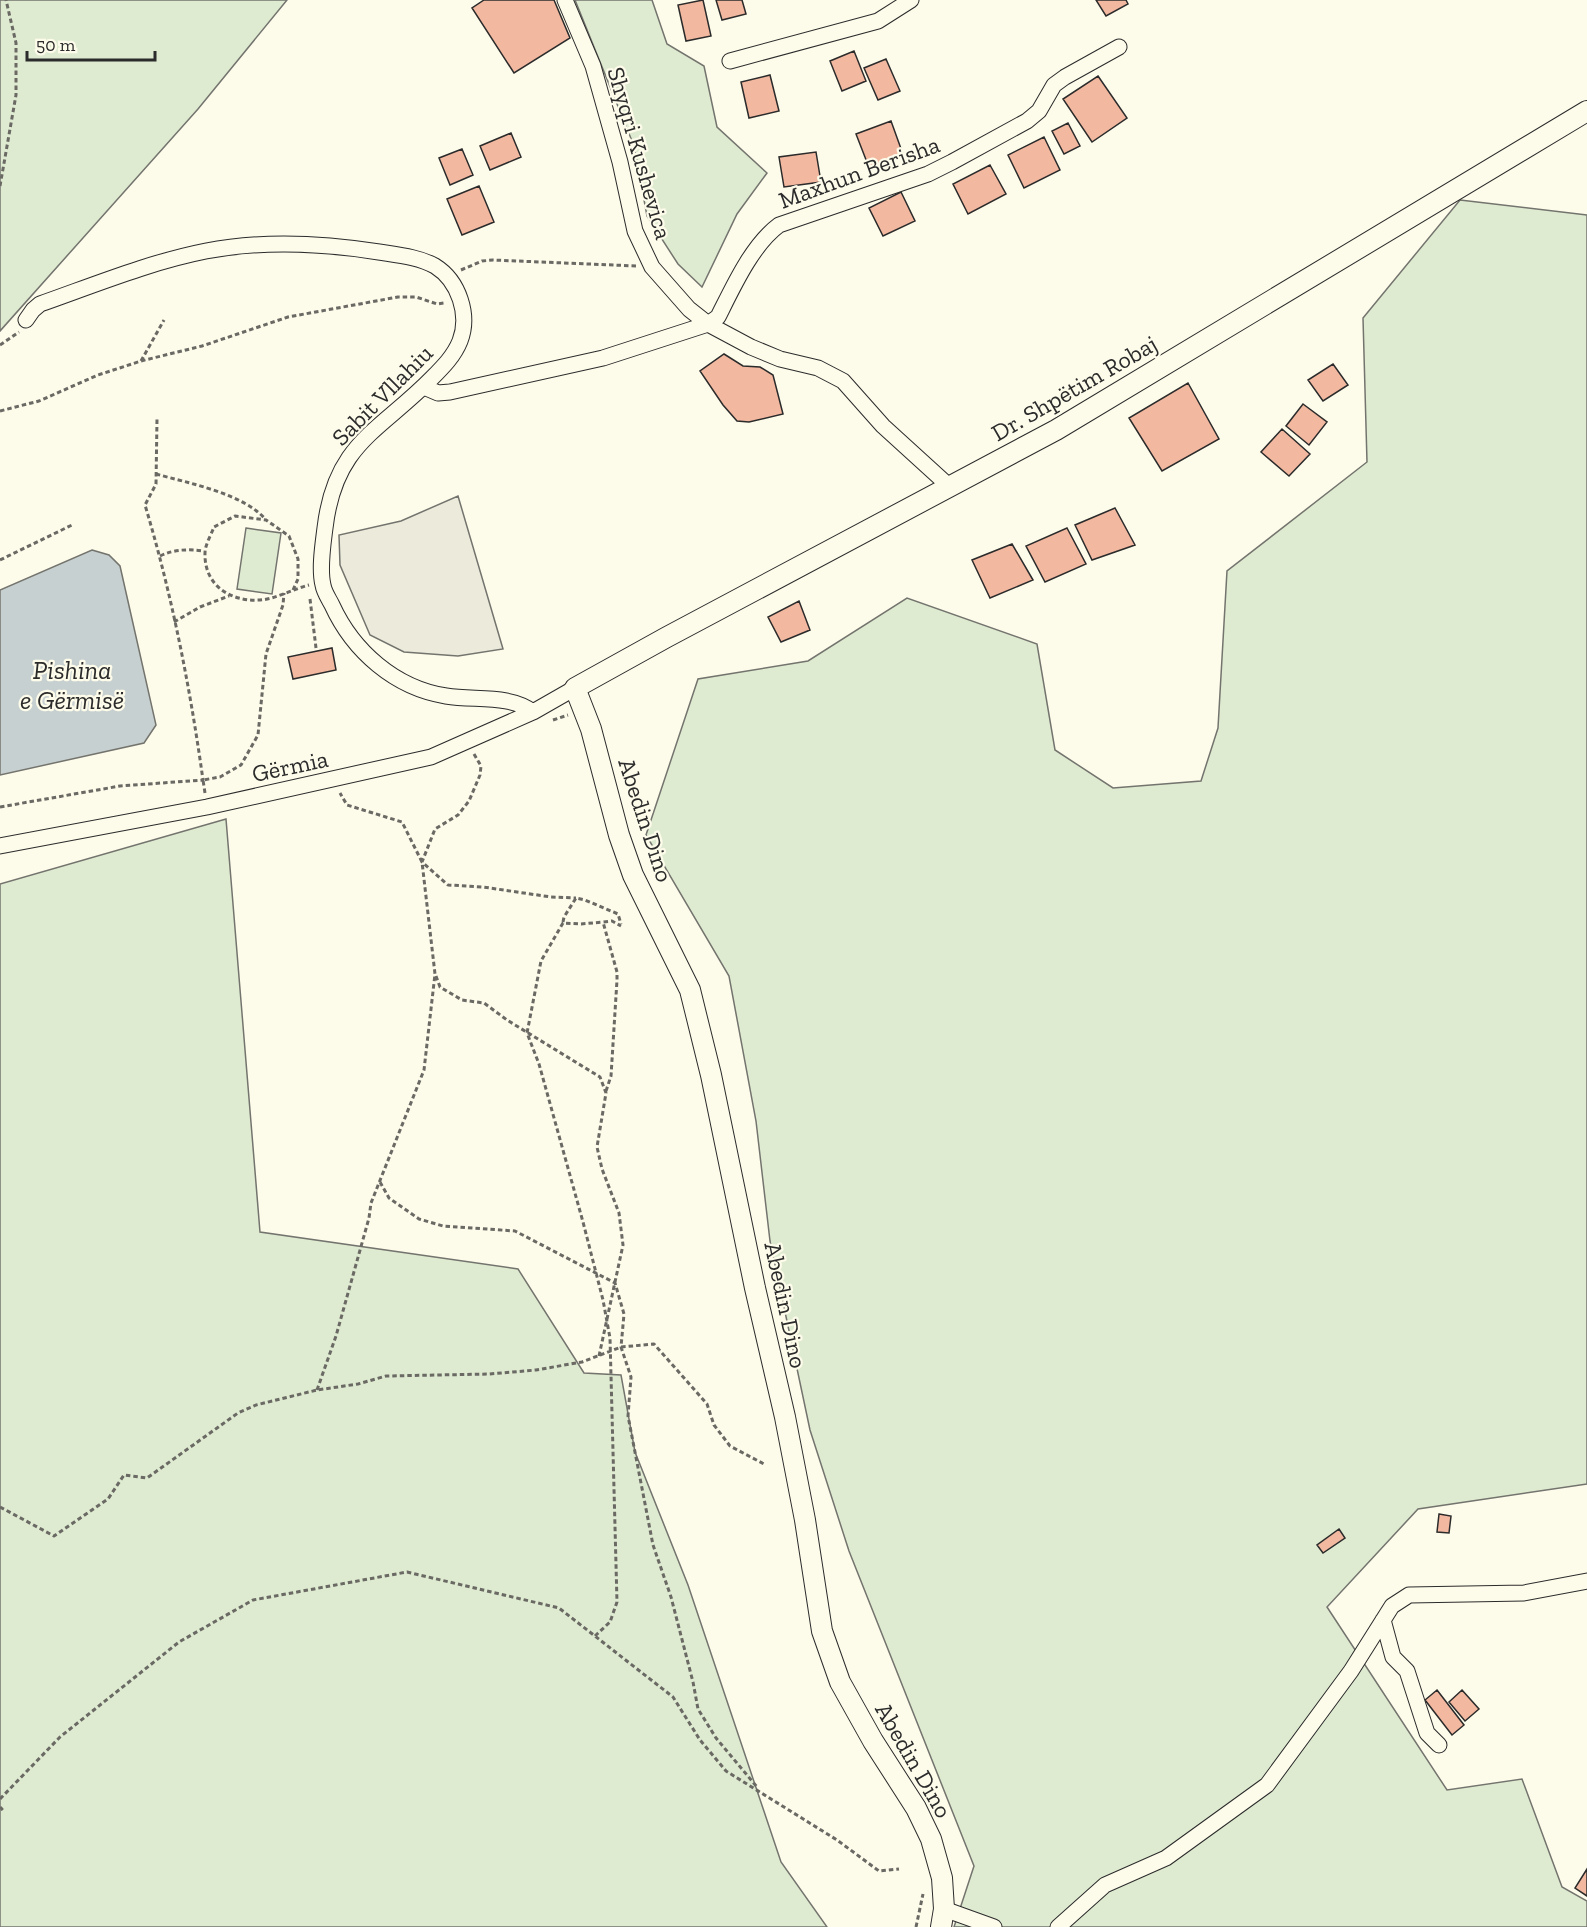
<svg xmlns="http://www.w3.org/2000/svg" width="1587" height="1927" viewBox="0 0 1587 1927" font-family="'Zilla Slab',serif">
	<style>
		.green { fill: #deebd1; stroke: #74746e; stroke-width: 1.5 }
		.parking { fill: #eceadb; stroke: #74746e; stroke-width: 1.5 }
		.water { fill: #c7d0d0; stroke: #74746e; stroke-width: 1.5 }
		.building { fill: #f2b8a0; stroke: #2b2b2b; stroke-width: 1.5 }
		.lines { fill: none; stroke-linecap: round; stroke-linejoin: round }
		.minor-casing { stroke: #2b2b2b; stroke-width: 17 }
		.tertiary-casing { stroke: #2b2b2b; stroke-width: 22 }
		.path { stroke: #6a6964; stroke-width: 3; stroke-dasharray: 4.5 3; stroke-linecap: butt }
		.minor { stroke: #fdfbea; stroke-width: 15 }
		.tertiary { stroke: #fdfbea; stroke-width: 20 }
		.labels { text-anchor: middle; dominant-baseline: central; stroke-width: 4.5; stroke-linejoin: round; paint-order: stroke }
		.street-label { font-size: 24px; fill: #2b2b2b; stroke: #fdfbea }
		.water-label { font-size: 26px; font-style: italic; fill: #2b2b2b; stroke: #fdfbea }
	</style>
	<rect width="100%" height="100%" fill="#fdfbea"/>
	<!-- green -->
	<path class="green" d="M0 0H287L198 109 0 331Z
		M575 0H652L667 44 704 66 717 127 767 173 737 214 702 287 678 264 647 216 634 146Z
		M1460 200 1587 215V1484L1418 1509 1327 1607 1447 1790 1522 1779 1562 1887 1587 1901V1927H954L974 1866 849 1551 810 1430 770 1241 756 1121 729 976 646 835 698 679 808 661 907 598 1037 644 1055 750 1113 788 1201 781 1218 728 1227 571 1367 462 1363 318Z
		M246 528 281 533 272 594 237 589Z
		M226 819 260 1232 518 1269 584 1373 621 1375 635 1452 688 1585 781 1862 827 1927H0V884Z"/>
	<!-- parking -->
	<path class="parking" d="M458 496 503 649 458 656 404 652 370 635 340 565 339 535 401 521Z"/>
	<!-- water -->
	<path class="water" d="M92 550 109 555 120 566 156 725 144 743 0 775V590Z"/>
	<!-- building -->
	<path class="building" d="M484 0H554L570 38 514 73 472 8Z
		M703 0 711 36 686 41 678 5Z
		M716 0H742L746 14 722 20Z
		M1096 0H1126L1128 4 1106 16Z
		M854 51 866 81 842 91 830 61Z
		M886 59 900 91 878 100 864 68Z
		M770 75 779 111 749 118 741 82Z
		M1098 76 1127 118 1092 142 1063 99Z
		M891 121 904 157 870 170 856 134Z
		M1068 123 1080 146 1064 154 1052 131Z
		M511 133 521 157 490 170 480 146Z
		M1044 137 1060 170 1024 188 1008 155Z
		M462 149 473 175 450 185 439 158Z
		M816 152 821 182 784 187 779 157Z
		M990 165 1006 194 968 214 953 184Z
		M479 186 494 222 462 235 447 199Z
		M901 192 915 221 883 236 869 208Z
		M724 354 743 366 760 367 773 375 783 414 749 422 737 421 723 405 700 371Z
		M1333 364 1348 385 1323 401 1308 380Z
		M1188 383 1219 439 1162 471 1129 418Z
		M1303 404 1327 422 1309 445 1286 426Z
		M1282 429 1310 454 1289 476 1261 452Z
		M1115 508 1135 545 1092 560 1075 525Z
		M1067 528 1086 564 1045 582 1026 546Z
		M1012 544 1033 580 990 598 972 560Z
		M799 601 810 630 781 642 768 617Z
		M332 648 336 670 293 679 288 657Z
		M1439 1514 1451 1516 1449 1533 1437 1532Z
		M1339 1529 1345 1538 1323 1553 1317 1545Z
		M1437 1690 1464 1725 1452 1735 1425 1700Z
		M1462 1690 1479 1709 1465 1721 1449 1702Z
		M1587 1869V1896L1575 1888Z"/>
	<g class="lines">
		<defs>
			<path id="minor" d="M565 0 593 66 620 162 635 231 652 267 689 309 708 324 751 347 780 359 818 368 843 381 883 426 950 487
				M730 61 878 21 911 0
				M26 320 33 310 40 304C94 285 150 262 206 251 263 240 322 243 379 252 398 255 419 257 435 266 459 281 470 315 460 341 454 356 443 367 432 378 379 432 335 443 325 528 323 544 319 569 323 585 324 592 329 599 332 605 353 651 395 688 446 696 475 701 509 694 533 712
				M424 387 438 393 450 392 603 358 708 324 718 317C733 287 752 245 779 225L928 174 952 162 1027 121 1039 111 1054 85 1065 77 1119 47
				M0 846 207 807 431 757 533 712 575 688
				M1383 1620 1393 1657 1407 1671 1427 1733 1439 1745
				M944 1909 994 1927
				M1058 1927 1105 1885 1166 1858 1267 1785 1351 1671 1392 1606 1409 1595 1524 1593 1587 1581"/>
			<path id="tertiary" d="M941 1927 944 1909 942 1878 931 1839 916 1808 873 1741 840 1682 822 1631 805 1520 785 1417 755 1288 711 1075 690 990 633 875 619 835 591 729 575 688 667 637 1056 430 1587 111"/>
		</defs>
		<!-- minor casing -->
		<use href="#minor" class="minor-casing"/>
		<!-- tertiary casing -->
		<use href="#tertiary" class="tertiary-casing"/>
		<!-- path -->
		<path class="path" d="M0 186 16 95V43L6 0
			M461 270 482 261 493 260 636 266
			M0 345 19 332
			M141 361 164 320
			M0 411 39 401 98 375 141 361 202 346 288 317 398 297H416L437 304 444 303
			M156 474C188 483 245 494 266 520
			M160 556C175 549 188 549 204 551
			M0 560 72 525
			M293 590 298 579V559L289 536 266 520 235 516 214 527C211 535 205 545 205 553 204 585 230 602 260 600 276 599 293 589 309 585
			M310 599 316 648
			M174 622 200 607 229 596
			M553 720 568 715
			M474 754 481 766 480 775 469 801 458 815 435 829 422 862 448 885 483 887 551 897 576 898
			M205 793 203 780 220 777 241 765 258 735 266 654 283 605 284 593
			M0 807 120 786 203 780C190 687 172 595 145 505L156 484 157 419
			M563 922 564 917 576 898 585 900 618 914 621 924
			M436 976 440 987 462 1000 484 1003 507 1020 600 1077 606 1093 597 1147 602 1169 619 1213 623 1245 599 1356
			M606 1091 611 1076 617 980V972L603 922 612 921 621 926
			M380 1182 389 1198 419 1219 443 1226 515 1231 615 1283 624 1314 621 1347 631 1377 628 1416 653 1545 671 1597 693 1682 698 1709 716 1738 757 1787
			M317 1390 336 1336 369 1218 371 1203 424 1070 435 974 422 862 402 822 347 805 340 793
			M0 1507 54 1536 108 1499 124 1475 147 1478 238 1413 256 1405 317 1390 358 1384 386 1376 489 1374 536 1370 582 1362 621 1347 654 1344 707 1404 714 1425 730 1446 764 1464
			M595 1636 610 1622 617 1602 610 1338 603 1300 583 1222 539 1064 527 1033 541 961 563 923 581 924 603 922
			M0 1799 60 1737 179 1642 253 1600 407 1572 559 1608 673 1697 700 1740 726 1771 837 1840 879 1871 899 1869
			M0 1807 2 1809 0 1810
			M916 1927 923 1894"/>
		<!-- minor -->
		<use href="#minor" class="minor"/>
		<!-- tertiary -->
		<use href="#tertiary" class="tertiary"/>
	</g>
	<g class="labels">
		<!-- street labels -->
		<g class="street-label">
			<text transform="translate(640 153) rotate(74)">Shyqri Kushevica</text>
			<text transform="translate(859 172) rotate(-20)">Maxhun Berisha</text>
			<text transform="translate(1074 388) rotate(-30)">Dr. Shpëtim Robaj</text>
			<text transform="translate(382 395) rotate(-45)">Sabit Vllahiu</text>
			<text transform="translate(290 766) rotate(-12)">Gërmia</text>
			<text transform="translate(646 820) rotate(72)">Abedin Dino</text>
			<text transform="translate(786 1305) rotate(78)">Abedin Dino</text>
			<text transform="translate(914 1760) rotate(60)">Abedin Dino</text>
		</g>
		<!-- water labels -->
		<g class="water-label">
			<text x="72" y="670">Pishina<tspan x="72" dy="30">e Gërmisë</tspan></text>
		</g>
	</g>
	<!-- scale -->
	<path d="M27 51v9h128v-9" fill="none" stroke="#2b2b2b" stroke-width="3"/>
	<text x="36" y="51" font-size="18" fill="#2b2b2b" stroke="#fdfbea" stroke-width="4.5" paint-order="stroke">50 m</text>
</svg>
